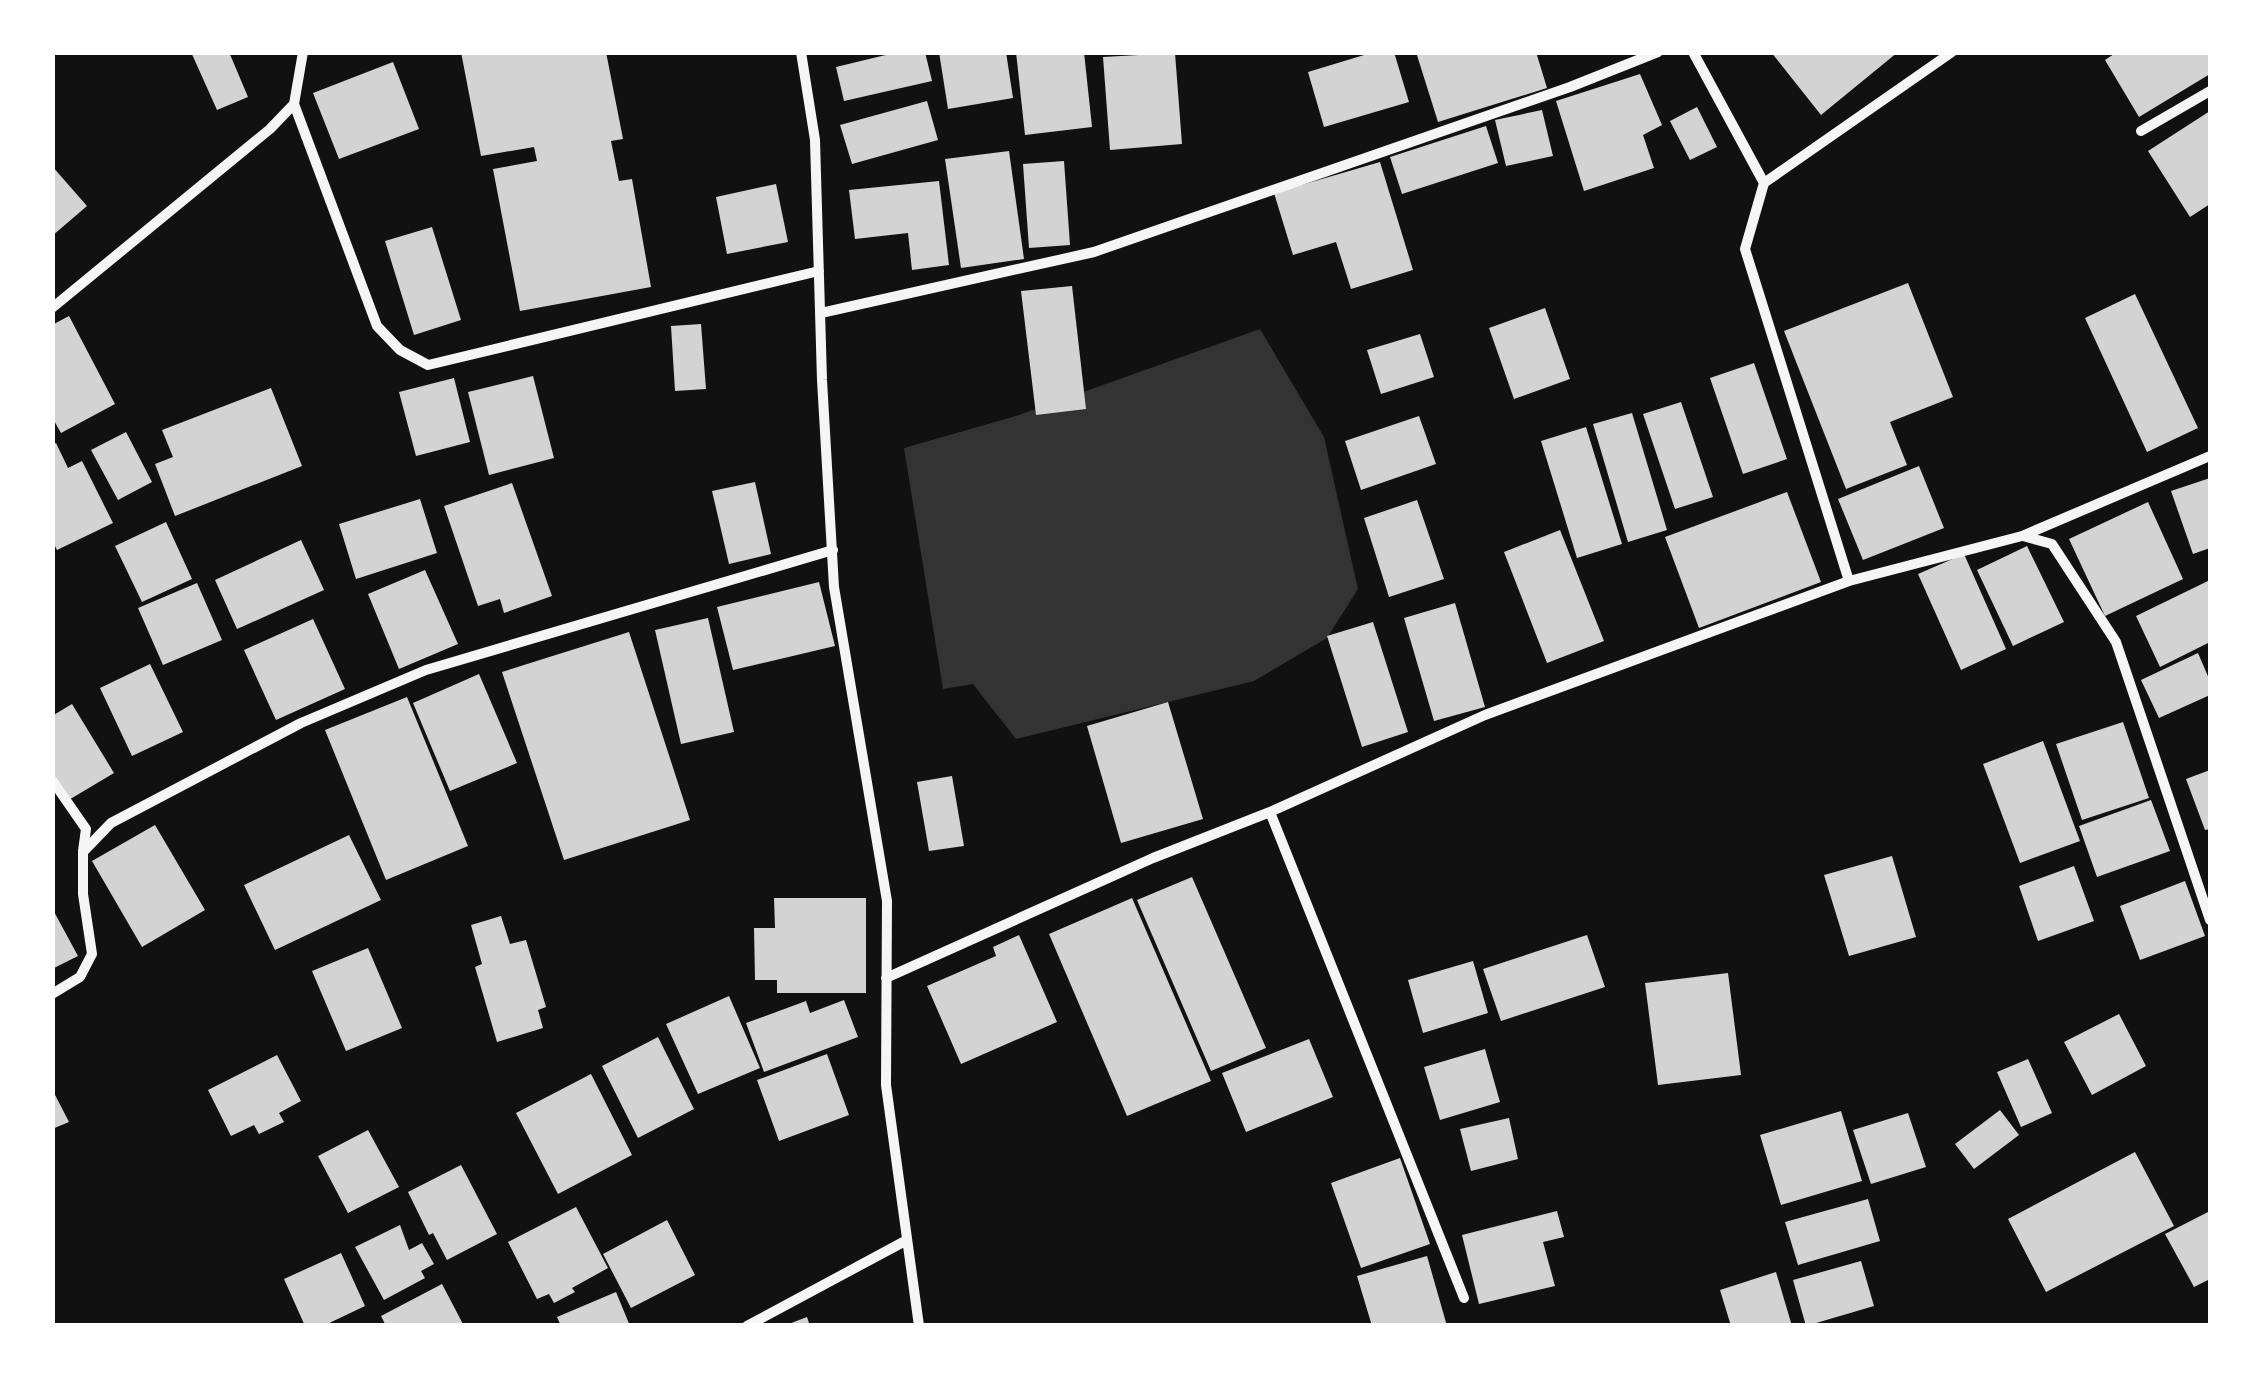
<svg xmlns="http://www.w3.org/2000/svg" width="2263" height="1378" viewBox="0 0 2263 1378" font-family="'IBM Plex Sans',sans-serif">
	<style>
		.water { fill: #333 }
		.building { fill: #d3d3d3 }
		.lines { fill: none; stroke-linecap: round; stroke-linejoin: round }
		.minor { stroke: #f5f5f5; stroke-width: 10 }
	</style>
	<rect width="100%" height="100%" fill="#111"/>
	<!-- water -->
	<path class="water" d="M1260 329 1324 437 1358 589 1327 638 1254 681 1016 739 973 684 943 689 904 448 1016 416Z"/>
	<!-- building -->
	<path class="building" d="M191 52H229L248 97 217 110Z
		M461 52H606L623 139 611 141 619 181 632 179 651 287 520 311 493 169 537 161 534 147 481 156Z
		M898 52H925L932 81 844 101 836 67Z
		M939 52H1006L1013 98 948 109Z
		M1016 52H1084L1092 127 1025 135Z
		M1374 52H1394L1409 102 1324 127 1308 72Z
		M1416 52H1536L1547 88 1438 122Z
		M1771 52H1898L1821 115Z
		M2117 52H2210V74L2139 117 2105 60Z
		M1175 53 1182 144 1110 150 1103 57Z
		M393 62 419 129 339 159 313 93Z
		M1640 74 1662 125 1643 135 1654 168 1584 191 1556 101Z
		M927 101 938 140 852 164 840 125Z
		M1697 107 1717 147 1690 160 1670 121Z
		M1542 110 1553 156 1506 166 1495 120Z
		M2210 111V204L2190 217 2148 151Z
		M1486 126 1498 163 1402 194 1390 157Z
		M1009 151 1024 259 961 268 945 159Z
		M1064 161 1070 245 1029 248 1023 164Z
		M1380 162 1413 270 1351 289 1336 242 1293 255 1274 193Z
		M52 166 87 206 52 236Z
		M939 181 949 265 912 270 908 233 855 239 849 190Z
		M776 184 788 242 727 254 716 197Z
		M432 227 461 320 414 335 385 241Z
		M1908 283 1953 397 1890 422 1907 465 1846 489 1784 331Z
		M1072 286 1086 409 1036 415 1021 291Z
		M2135 294 2198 428 2147 452 2085 318Z
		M1545 308 1570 379 1514 399 1489 328Z
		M69 316 115 404 61 433 52 417V325Z
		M701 324 706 389 675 391 671 326Z
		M1420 334 1434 377 1381 394 1367 350Z
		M1754 363 1787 459 1743 474 1710 378Z
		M533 376 554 458 489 475 468 392Z
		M454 378 470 442 416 456 399 392Z
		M271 388 302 466 175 516 155 464 173 457 162 430Z
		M1681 402 1713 497 1675 509 1643 414Z
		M1632 413 1667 530 1628 542 1593 424Z
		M1419 416 1436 464 1361 490 1345 441Z
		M1586 427 1622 544 1577 558 1541 441Z
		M126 432 152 482 118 500 91 450Z
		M56 443 68 468 82 461 113 523 57 550 52 540V445Z
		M1919 466 1944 528 1863 560 1838 499Z
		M2210 478V548L2193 554 2171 491Z
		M755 482 771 554 729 564 712 491Z
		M512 483 552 596 504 613 500 599 478 606 444 506Z
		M1787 492 1821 582 1699 628 1665 537Z
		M420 499 437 553 356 579 339 524Z
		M1417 500 1444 579 1389 597 1364 518Z
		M2148 502 2183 579 2105 616 2069 539Z
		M166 522 192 579 142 602 115 546Z
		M1560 530 1604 641 1547 663 1504 552Z
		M301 540 324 590 237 629 215 580Z
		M2027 546 2064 622 2013 646 1977 570Z
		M1964 554 2006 649 1961 670 1918 574Z
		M425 570 458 644 399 669 368 594Z
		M2210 580V642L2160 667 2136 616Z
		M819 582 835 646 733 670 717 607Z
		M197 583 222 640 163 665 138 608Z
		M1455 603 1485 707 1434 721 1404 618Z
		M708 618 734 732 681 744 655 630Z
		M313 619 345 689 276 720 244 650Z
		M1373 622 1408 732 1362 747 1327 636Z
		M629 632 690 820 564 860 502 672Z
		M2198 653 2210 681V695L2159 718 2141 680Z
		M150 664 183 732 132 756 100 688Z
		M479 674 517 763 450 791 413 703Z
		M407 697 468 846 386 880 325 730Z
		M1168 702 1203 819 1121 843 1087 726Z
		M72 704 114 773 67 801 52 777V716Z
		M2123 722 2149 798 2082 820 2056 744Z
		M2043 741 2080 841 2020 863 1983 764Z
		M2210 770V829L2205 830 2186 779Z
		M952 776 964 846 929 851 917 782Z
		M2151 800 2170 851 2097 877 2079 826Z
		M155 825 205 910 142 947 92 861Z
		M349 835 381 900 275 950 244 885Z
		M1892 856 1916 937 1849 956 1824 875Z
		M2074 866 2094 921 2038 941 2019 886Z
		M1192 877 1266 1048 1211 1071 1137 900Z
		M2185 881 2205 936 2140 960 2120 906Z
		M774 898H866V993H777V980H755L754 928H775Z
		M1132 898 1211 1081 1127 1116 1049 934Z
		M52 908 78 956 52 969Z
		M501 916 510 944 526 940 546 1007 538 1010 543 1028 497 1042 475 967 482 964 471 925Z
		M1019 935 1057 1022 961 1064 927 986 996 956 993 947Z
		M1587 935 1605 987 1501 1021 1483 969Z
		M368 948 402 1028 346 1051 312 971Z
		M1473 961 1488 1013 1423 1033 1408 980Z
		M1728 973 1741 1075 1658 1085 1645 983Z
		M729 996 760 1068 698 1094 666 1024Z
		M844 1000 858 1037 764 1072 746 1023 806 1001 810 1013Z
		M2119 1014 2146 1066 2092 1095 2064 1042Z
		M658 1037 694 1109 638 1138 602 1066Z
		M1309 1039 1333 1097 1246 1132 1222 1073Z
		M1485 1049 1500 1102 1440 1120 1424 1067Z
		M827 1054 849 1115 779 1141 757 1080Z
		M277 1055 301 1101 279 1113 284 1122 259 1134 254 1125 231 1136 208 1090Z
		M2028 1059 2052 1113 2021 1127 1997 1072Z
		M591 1074 632 1155 558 1194 516 1113Z
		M52 1089 69 1122 52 1129Z
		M2000 1110 2019 1135 1974 1169 1955 1144Z
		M1841 1111 1862 1181 1781 1205 1760 1135Z
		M1908 1113 1926 1167 1871 1184 1853 1130Z
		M1509 1118 1518 1159 1471 1171 1460 1129Z
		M368 1130 399 1187 348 1213 318 1156Z
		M2135 1152 2174 1226 2046 1292 2008 1219Z
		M1400 1158 1430 1244 1361 1268 1331 1183Z
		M461 1165 497 1234 447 1260 433 1233 429 1235 408 1192Z
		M1868 1199 1880 1241 1798 1265 1785 1222Z
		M576 1207 608 1268 572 1288 575 1292 554 1303 549 1294 537 1299 508 1242Z
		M1557 1211 1564 1237 1543 1242 1555 1286 1479 1304 1462 1235Z
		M2210 1211V1279L2194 1287 2165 1234Z
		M667 1220 695 1275 631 1308 603 1254Z
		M400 1225 409 1250 422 1243 434 1264 421 1271 425 1278 384 1300 355 1247Z
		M341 1253 365 1306 323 1326H305L284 1279Z
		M1427 1256 1447 1326H1372L1357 1276Z
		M1861 1261 1874 1306 1806 1326 1793 1280Z
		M1776 1272 1792 1326H1731L1720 1290Z
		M442 1284 464 1326H386L381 1316Z
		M616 1292 630 1326H561L557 1317Z
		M807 1317 810 1326H786V1325Z"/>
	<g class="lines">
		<!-- minor -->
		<path class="minor" d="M801 52 815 140 822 380 834 587 887 901 886 1085 919 1326
			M1693 52 1764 183
			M294 104 377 326 400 350 428 365 819 271
			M2141 131 2210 91
			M52 308 270 129 294 104 303 52
			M821 313 1094 252 1570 87 1658 52
			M2023 536 2052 544 2116 642 2210 920
			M1849 581 1745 249 1764 183 1952 52
			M52 780 86 829 83 851
			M1270 812 1464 1298
			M886 978 1153 858 1270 812 1485 715 1849 581 2022 536 2210 456
			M52 994 80 977 92 954 83 894V852L111 823 301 723 426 670 833 550
			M747 1326 907 1240"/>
	</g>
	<!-- border -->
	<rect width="2263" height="1378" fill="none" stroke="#ffffff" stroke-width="110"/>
</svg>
